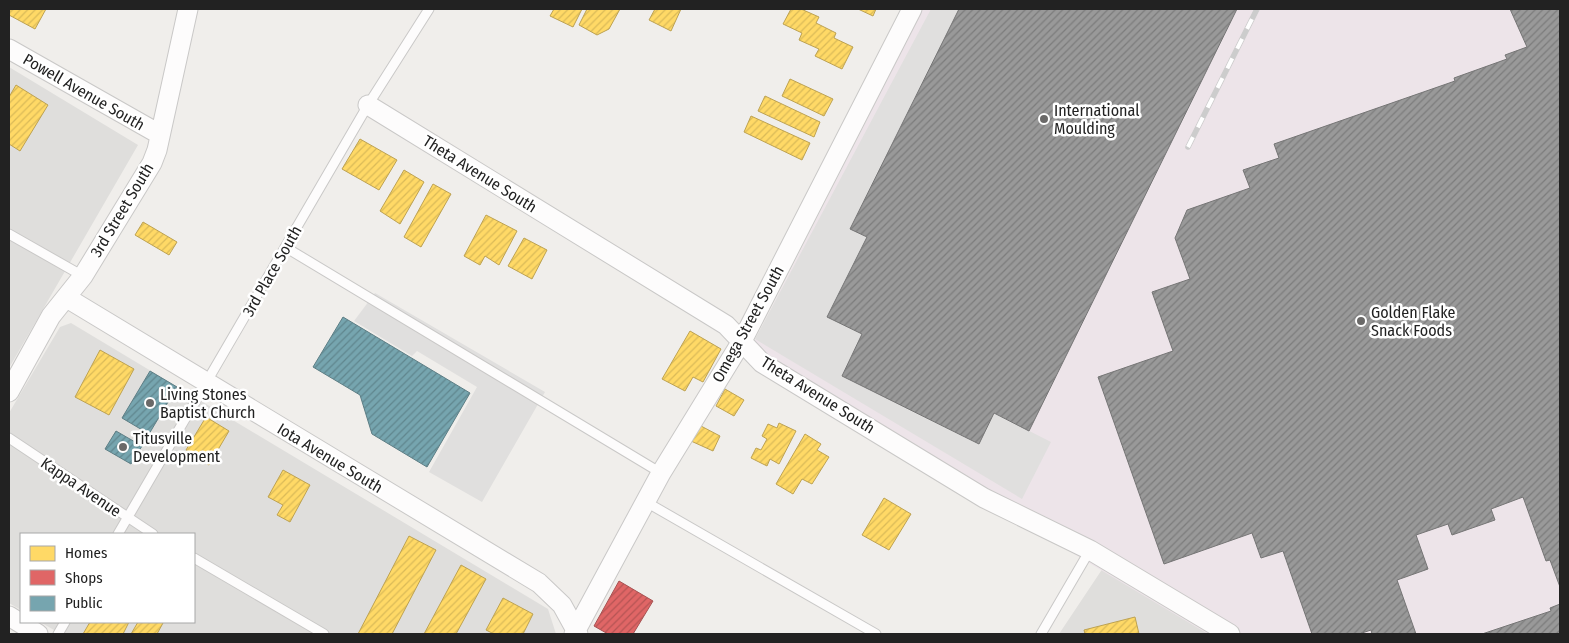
<svg xmlns="http://www.w3.org/2000/svg" width="1569" height="643" viewBox="0 0 1569 643" font-family="'Fira Sans Condensed',sans-serif">
	<style>
		.residential { fill: #dfdedc }
		.industrial { fill: #ede4e9 }
		.parking { fill: #e0dfde }
		.homes { fill: url(#homes-hatch); stroke: #bda252 }
		.shops { fill: url(#shops-hatch); stroke: #a75252 }
		.public { fill: url(#public-hatch); stroke: #5d7e85 }
		.industry { fill: url(#industry-hatch); stroke: #757575 }
		.lines { fill: none; stroke-linecap: round; stroke-linejoin: round }
		.lane-casing { stroke: #c9c8c7; stroke-width: 11 }
		.street-casing { stroke: #c9c8c7; stroke-width: 21 }
		.lane { stroke: #fdfcfc; stroke-width: 9 }
		.street { stroke: #fdfcfc; stroke-width: 19 }
		.rail-casing { stroke: #ccc; stroke-width: 5.5 }
		.rail { stroke: #fff; stroke-width: 4; stroke-dasharray: 11; stroke-linecap: butt }
		.poi-dot { fill: #6a6968; stroke: #fff; stroke-width: 2 }
		.labels { text-anchor: middle; dominant-baseline: central; stroke-width: 5; stroke-linejoin: round; paint-order: stroke }
		.street-label { font-size: 16px; fill: #222; stroke: #fff }
		.poi-label { font-size: 16px; fill: #222; stroke: #fff; text-anchor: start }
	</style>
	<defs>
		<pattern id="homes-hatch" width="6" height="6" patternUnits="userSpaceOnUse" patternTransform="scale(1.25)"><rect width="6" height="6" fill="#ffd966"/><path d="M-1 1l2-2M0 6l6-6M5 7l2-2" fill="none" stroke="#daba58"/></pattern>
		<pattern id="shops-hatch" width="6" height="6" patternUnits="userSpaceOnUse" patternTransform="scale(1.25)"><rect width="6" height="6" fill="#e06666"/><path d="M-1 1l2-2M0 6l6-6M5 7l2-2" fill="none" stroke="#b55454"/></pattern>
		<pattern id="public-hatch" width="6" height="6" patternUnits="userSpaceOnUse" patternTransform="scale(1.25)"><rect width="6" height="6" fill="#76a5af"/><path d="M-1 1l2-2M0 6l6-6M5 7l2-2" fill="none" stroke="#60868e"/></pattern>
		<pattern id="industry-hatch" width="6" height="6" patternUnits="userSpaceOnUse" patternTransform="scale(1.25)"><rect width="6" height="6" fill="#999"/><path d="M-1 1l2-2M0 6l6-6M5 7l2-2" fill="none" stroke="#7c7c7c"/></pattern>
	</defs>
	<rect width="100%" height="100%" fill="#f0eeeb"/>
	<!-- residential -->
	<path class="residential" d="M9 67 138 145 9 368Z
		M71 323 548 609 556 634H61L40 622H194V534H21V610L9 603V413L60 327Z
		M1103 568 1215 634H1059Z"/>
	<!-- industrial -->
	<path class="industrial" d="M923 9H1560V634H1208L746 358Z"/>
	<!-- parking -->
	<path class="parking" d="M931 9H959L850 229 867 237 827 317 862 334 842 376 979 444 994 413 1051 442 1022 499 755 339Z
		M375 293 545 392 482 502 429 472 477 387 417 351 412 356 354 321Z"/>
	<!-- homes -->
	<path class="homes" d="M10 9H46L35 29 9 15Z
		M554 9H582L573 27 550 16Z
		M587 9H620L609 29 597 35 579 25Z
		M655 9H681L671 31 649 20Z
		M791 9H801L819 17 816 23 836 33 834 38 853 47 842 69 815 56 819 49 799 40 802 33 783 24Z
		M858 9H876L873 16Z
		M790 79 833 99 824 116 782 96Z
		M16 85 48 105 20 151 9 144V97Z
		M765 96 820 122 814 137 758 111Z
		M751 116 810 143 802 160 744 132Z
		M360 139 397 160 379 190 342 169Z
		M404 170 424 182 400 224 380 211Z
		M433 184 451 194 421 247 404 237Z
		M486 215 517 231 499 265 485 256 480 265 464 256Z
		M143 222 177 242 169 255 135 235Z
		M524 238 547 250 532 279 508 266Z
		M690 331 721 349 703 382 693 377 685 391 662 379Z
		M100 350 134 369 109 415 75 397Z
		M725 389 744 400 734 416 716 406Z
		M206 417 229 431 209 465 186 450Z
		M779 423 796 431 779 464 770 459 767 466 751 458 756 448 761 450 767 439 762 436 768 424 777 428Z
		M699 425 720 436 713 451 691 441Z
		M805 434 821 444 817 450 829 457 812 484 802 479 793 494 776 484Z
		M283 470 310 485 290 522 277 515 283 505 268 497Z
		M884 498 911 514 889 550 862 535Z
		M409 536 436 550 392 634H358Z
		M461 565 486 579 456 634H424Z
		M503 598 533 614 523 634H494L486 630Z
		M1135 617 1139 634H1085L1084 630Z
		M90 622H129L123 634H83Z
		M138 622H161L163 623 157 634H131Z"/>
	<!-- shops -->
	<path class="shops" d="M619 581 653 601 633 634H608L594 626Z"/>
	<!-- public -->
	<path class="public" d="M343 317 470 393 427 467 372 434 360 395 313 367Z
		M150 371 177 387 149 434 122 418Z
		M116 431 142 446 131 464 105 449Z"/>
	<!-- industry -->
	<path class="industry" d="M959 9H1237L1029 431 994 413 979 444 842 376 862 334 827 317 867 237 850 229Z
		M1510 9H1560V587L1550 560 1546 561 1523 497 1491 509 1495 520 1452 535 1448 524 1416 535 1428 569 1397 580 1416 634H1372L1371 630 1359 634H1312L1283 551 1261 558 1252 533 1164 564 1098 377 1173 351 1152 292 1190 279 1175 238 1187 210 1250 188 1243 170 1279 158 1274 144 1455 81 1454 78 1507 59 1505 55 1527 47Z
		M1560 604V634H1482L1551 611 1550 608Z"/>
	<g class="lines">
		<defs>
			<path id="lane" d="M9 234 83 276
				M285 247 661 473
				M9 438 153 534
				M646 502 876 634
				M118 534 368 105 429 9
				M194 558 324 634
				M58 634 65 622
				M1041 634 1090 550"/>
			<path id="street" d="M9 49 159 134
				M368 105 726 325 762 363 984 498 1090 550 1230 634
				M67 298 539 583 562 605 578 634
				M9 392 51 316 83 276 152 163 157 150 188 9
				M9 616 38 634
				M574 634 661 473 742 341 912 9"/>
		</defs>
		<!-- lane casing -->
		<use href="#lane" class="lane-casing"/>
		<!-- street casing -->
		<use href="#street" class="street-casing"/>
		<!-- lane -->
		<use href="#lane" class="lane"/>
		<!-- street -->
		<use href="#street" class="street"/>
		<defs>
			<path id="rail" d="M1188 147 1257 9"/>
		</defs>
		<!-- rail casing -->
		<use href="#rail" class="rail-casing"/>
		<!-- rail -->
		<use href="#rail" class="rail"/>
	</g>
	<!-- markers -->
	<g class="poi-dot">
		<circle cx="1044" cy="119" r="5"/>
		<circle cx="1361" cy="321" r="5"/>
		<circle cx="150" cy="403" r="5"/>
		<circle cx="123" cy="447" r="5"/>
	</g>
	<g class="labels">
		<!-- street labels -->
		<g class="street-label">
			<text transform="translate(84 92) rotate(30)">Powell Avenue South</text>
			<text transform="translate(480 174) rotate(32)">Theta Avenue South</text>
			<text transform="translate(122 210) rotate(-59)">3rd Street South</text>
			<text transform="translate(272 271) rotate(-60)">3rd Place South</text>
			<text transform="translate(748 324) rotate(-61)">Omega Street South</text>
			<text transform="translate(818 395) rotate(32)">Theta Avenue South</text>
			<text transform="translate(330 458) rotate(31)">Iota Avenue South</text>
			<text transform="translate(81 487) rotate(34)">Kappa Avenue</text>
		</g>
		<!-- poi labels -->
		<g class="poi-label">
			<text x="1054" y="110">International<tspan x="1054" dy="18">Moulding</tspan></text>
			<text x="1371" y="312">Golden Flake<tspan x="1371" dy="18">Snack Foods</tspan></text>
			<text x="160" y="394">Living Stones<tspan x="160" dy="18">Baptist Church</tspan></text>
			<text x="133" y="438">Titusville<tspan x="133" dy="18">Development</tspan></text>
		</g>
	</g>
	<!-- border -->
	<rect width="1569" height="643" fill="none" stroke="#222222" stroke-width="20"/>
	<!-- legend -->
	<rect x="20" y="533" width="175" height="90" fill="#ffffff" stroke="#a7a7a7"/>
	<rect x="30" y="546" width="25" height="15" fill="#ffd966" stroke="#a7a7a7"/>
	<text x="65" y="558" font-size="15" fill="#222222">Homes</text>
	<rect x="30" y="570" width="25" height="15" fill="#e06666" stroke="#a7a7a7"/>
	<text x="65" y="583" font-size="15" fill="#222222">Shops</text>
	<rect x="30" y="596" width="25" height="15" fill="#76a5af" stroke="#a7a7a7"/>
	<text x="65" y="608" font-size="15" fill="#222222">Public</text>
</svg>
